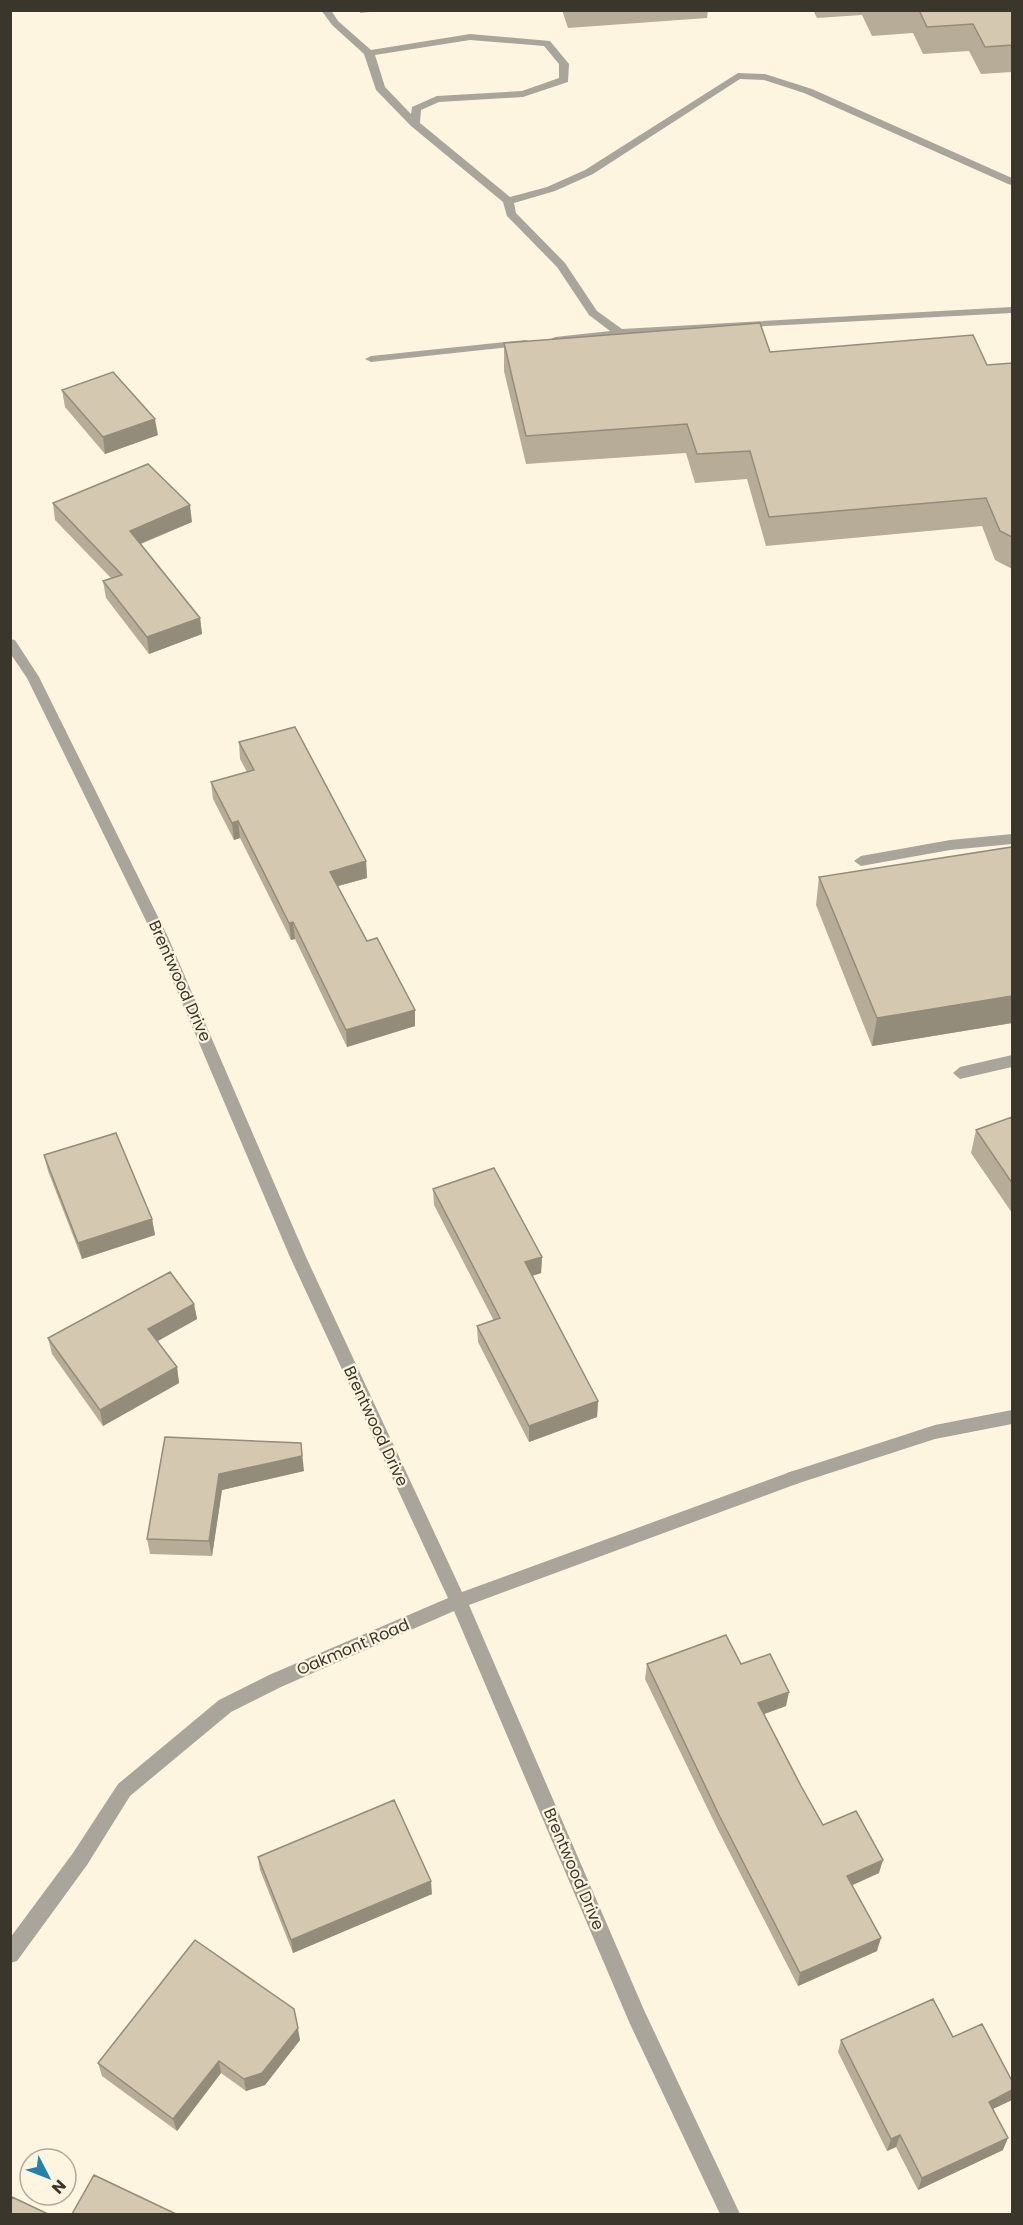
<svg xmlns="http://www.w3.org/2000/svg" width="1023" height="2225" viewBox="0 0 1023 2225" font-family="Poppins,sans-serif">
	<style>
		.lines { fill: none; stroke-linecap: round; stroke-linejoin: round }
		.lane { fill: #aaa59b; fill-rule: evenodd }
		.street { fill: #aaa59b; fill-rule: evenodd }
		.wall { fill: #b6ac97 }
		.shaded-wall { fill: #948c7b }
		.building { fill: #d4c8b0; stroke: #948c7b; stroke-width: 1.5 }
		.labels { text-anchor: middle; dominant-baseline: central; stroke-width: 4.5; stroke-linejoin: round; paint-order: stroke }
		.street-label { font-size: 16px; fill: #3a362c; stroke: #fef5e1 }
	</style>
	<rect width="100%" height="100%" fill="#fef5e1"/>
	<g class="lines">
		<!-- lane -->
		<path class="lane" d="M321 10H331L338 21 371 50 470 34 550 41 569 64 568 82 523 97 439 102 421 110 420 123 510 197 547 187 585 170 738 73 765 74 812 89 1012 178V185L1008 184 804 93 764 80 740 79 593 174 555 191 514 203 516 213 565 263 597 311 622 329 1012 307V313L654 332 551 342 549 340 555 337 610 331 589 315 557 267 507 216 503 202 411 126 376 90 364 54 332 25ZM470 40 544 46 559 64V78L522 91 437 96 412 107 411 114 385 87 375 55Z
			M525 340 529 341V345L371 362 365 359 371 356Z
			M1012 834V844L950 850 861 866 854 861 861 856 950 840Z
			M1012 1055V1067L960 1079 953 1073 960 1067Z
			M1012 1410V1424L935 1439 793 1485 787 1483 785 1478 787 1473 793 1471 935 1425Z"/>
		<!-- street -->
		<path class="street" d="M10 639 15 640 39 677 168 937 306 1257 462 1592 793 1471 799 1473 801 1478 799 1483 469 1605 644 2010 740 2214H720L630 2024 454 1611 281 1687 231 1712 130 1796 87 1865 17 1961 10 1963V1938L73 1853 118 1784 219 1700 269 1675 448 1598 290 1257 154 937 27 678 10 653Z"/>
	</g>
	<!-- wall -->
	<path class="wall" d="M360 10H389L360 13Z
		M562 10H708L707 18 568 28Z
		M813 10H1012V72L981 74 969 51 923 54 913 33 872 36 862 15 817 18Z
		M504 343 770 352 987 365 1012 363V569L995 560 982 526 766 546 747 479 695 483 686 453 526 464 504 371Z
		M62 390 158 435 105 454 65 407Z
		M53 503 192 522 141 544 200 618 202 634 149 654 106 598 103 581 111 578 55 520Z
		M239 742 366 861 367 878 338 886 367 941 415 1026 347 1047 295 939 291 940 240 838 234 840 213 799 211 782 247 772 240 759Z
		M1012 847V1023L872 1046 816 905 819 877Z
		M1012 1117V1213L971 1153 976 1130Z
		M44 1155 152 1219 155 1235 82 1259 48 1171Z
		M433 1189 542 1257 541 1273 532 1276 598 1401 597 1417 529 1442 478 1342 477 1326 494 1321 434 1205Z
		M194 1304 197 1319 157 1341 177 1367 179 1383 103 1426 52 1354 48 1338Z
		M165 1437 304 1471 222 1490 212 1556 150 1554 147 1539Z
		M647 1664H741L786 1706 764 1714 801 1786 823 1825 879 1873 852 1885 877 1951 798 1986 717 1828 645 1679Z
		M258 1857 432 1894 293 1953 260 1870Z
		M953 2037 1012 2081V2100L993 2109 1003 2150 918 2190 896 2147 887 2151 838 2052 841 2040Z
		M300 2040 265 2085 246 2091 221 2073 177 2131 102 2076 98 2063Z"/>
	<!-- shaded-wall -->
	<path class="shaded-wall" d="M155 419 158 435 105 454 103 437Z
		M190 505 192 522 132 547 130 531Z
		M200 618 202 634 149 654 147 637Z
		M238 821 240 838 234 840 232 823Z
		M366 861 367 878 331 888 330 872Z
		M293 922 295 939 291 940 289 923Z
		M1012 996V1023L872 1046 877 1018Z
		M415 1010V1026L347 1047 346 1030Z
		M152 1219 155 1235 82 1259 78 1243Z
		M542 1257 541 1273 525 1278V1262Z
		M194 1304 197 1319 151 1345 148 1329Z
		M177 1367 179 1383 103 1426 100 1410Z
		M598 1401 597 1417 529 1442V1426Z
		M301 1443 304 1471 222 1490 212 1556 209 1541 219 1474Z
		M789 1692 786 1706 756 1717 758 1703Z
		M883 1860 879 1873 844 1889 847 1876Z
		M431 1881 432 1894 293 1953 291 1940Z
		M881 1938 877 1951 798 1986 800 1973Z
		M298 2028 300 2040 265 2085 246 2091 244 2079Z
		M219 2061 221 2073 177 2131 173 2119Z
		M1012 2090V2100L984 2113 989 2102Z
		M900 2135 896 2147 887 2151 891 2139Z
		M1008 2138 1003 2150 918 2190 922 2178Z"/>
	<!-- building -->
	<path class="building" d="M919 10H1012V45L985 47 973 24 927 27Z
		M760 323 770 352 973 335 987 365 1012 363V537L1000 531 986 498 769 517 750 451 697 454 687 424 526 436 504 343Z
		M113 372 155 419 103 437 62 390Z
		M148 464 190 505 130 531 200 618 147 637 103 581 122 575 53 503Z
		M295 727 366 861 330 872 367 941 377 938 415 1010 346 1030 293 922 289 923 238 821 232 823 211 782 254 770 239 742Z
		M1012 847V996L877 1018 819 877Z
		M1012 1117V1183L976 1130Z
		M116 1133 152 1219 78 1243 44 1155Z
		M494 1168 542 1257 525 1262 598 1401 529 1426 477 1326 500 1318 433 1189Z
		M170 1272 194 1304 148 1329 177 1367 100 1410 48 1338Z
		M165 1437 301 1443 302 1456 219 1474 209 1541 147 1539Z
		M726 1635 741 1664 770 1654 789 1692 758 1703 801 1786 823 1825 856 1811 883 1860 847 1876 881 1938 800 1973 719 1815 647 1664Z
		M394 1800 431 1881 291 1940 258 1857Z
		M195 1940 294 2009 298 2028 262 2073 244 2079 219 2061 173 2119 98 2063Z
		M933 1999 953 2037 982 2024 1012 2081V2090L989 2102 1008 2138 922 2178 900 2135 891 2139 841 2040Z
		M94 2175 176 2214H72Z
		M12 2197 48 2214H10V2200Z"/>
	<g class="labels">
		<!-- street labels -->
		<g class="street-label">
			<text transform="translate(180 981) rotate(66)">Brentwood Drive</text>
			<text transform="translate(376 1426) rotate(65)">Brentwood Drive</text>
			<text transform="translate(353 1647) rotate(-23)">Oakmont Road</text>
			<text transform="translate(574 1869) rotate(67)">Brentwood Drive</text>
		</g>
	</g>
	<!-- border -->
	<rect width="1023" height="2225" fill="none" stroke="#3a362c" stroke-width="24"/>
	<!-- north arrow -->
	<g transform="translate(48 2177) rotate(132)"><circle r="28" fill="#fef5e1" stroke="#b0a999" stroke-width="1.5"/>
	<path d="M0-4.5L10 22L0 15L-10 22Z" fill="#2381ae"/>
	<text y="-9" font-size="16" font-weight="bold" text-anchor="middle" fill="#3a362c">N</text>
	</g>
</svg>
